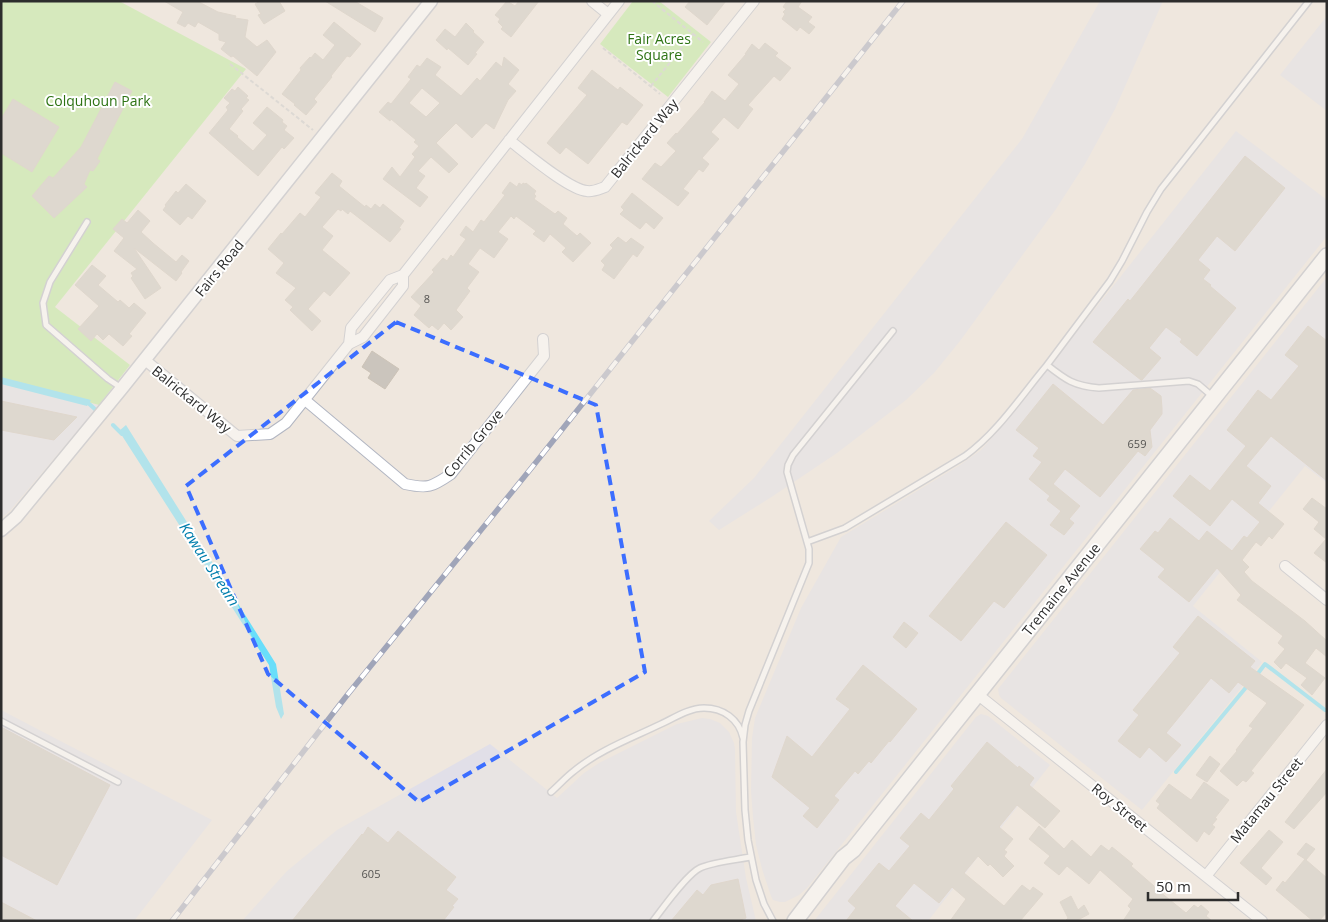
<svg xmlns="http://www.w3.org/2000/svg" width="1328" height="922" viewBox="0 0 1328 922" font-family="'Open Sans',sans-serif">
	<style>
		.industrial { fill: #e1dfe8 }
		.green { fill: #b9eb96 }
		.water { fill: #69defa }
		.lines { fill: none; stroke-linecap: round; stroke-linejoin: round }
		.stream { stroke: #69defa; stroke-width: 4 }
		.building { fill: #cbc5bd; stroke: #ccc3b7; fill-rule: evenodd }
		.service-casing { stroke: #b2b6c2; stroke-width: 8 }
		.minor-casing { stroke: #b2b6c2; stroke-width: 12 }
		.tertiary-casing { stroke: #b2b6c2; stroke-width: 15 }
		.secondary-casing { stroke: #b2b6c2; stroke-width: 18 }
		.path { stroke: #c8c8c8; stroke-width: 2; stroke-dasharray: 4 2.5; stroke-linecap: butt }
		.service { stroke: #fff; stroke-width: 5 }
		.minor { stroke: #fff; stroke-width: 10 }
		.tertiary { stroke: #fff; stroke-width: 12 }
		.secondary { stroke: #fff; stroke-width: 15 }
		.rail-casing { stroke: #a0a5b9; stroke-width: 5.5 }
		.rail { stroke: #fff; stroke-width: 4; stroke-dasharray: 11; stroke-linecap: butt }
		.marked { fill: none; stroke: #3c6eff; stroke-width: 4; stroke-dasharray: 10 6; stroke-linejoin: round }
		.labels { text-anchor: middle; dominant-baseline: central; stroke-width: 4; stroke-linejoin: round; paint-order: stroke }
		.number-label { font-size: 11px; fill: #545351 }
		.park-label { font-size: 14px; fill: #2e7314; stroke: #fff }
		.street-label { font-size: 14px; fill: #2d2d2d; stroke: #fff }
		.water-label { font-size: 15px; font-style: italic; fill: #007ead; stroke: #fff }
	</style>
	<rect width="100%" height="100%" fill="#efe7de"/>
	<!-- industrial -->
	<path class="industrial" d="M1100 1H1163L1115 109 1085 164 1056 209 960 341 934 373 906 400 837 453 773 496 719 530 709 521 754 478 1022 139Z
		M1327 16V111L1280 75Z
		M1236 131 1327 200V236L807 888 799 895 785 902H780L773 900 771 896 762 869 756 845 753 817 751 791 752 738 755 718 801 608 841 537 960 465 981 450 999 430Z
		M1327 277V483L1305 466 1193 606 1262 662 1142 810 1001 698 999 695 998 689Z
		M1 379 99 405 9 512 1 518Z
		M1 710 212 820 134 921H1Z
		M981 714 988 716 1050 765 928 921H814L976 717Z
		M702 718 710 719 720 723 729 732 734 743 735 749 736 812 746 878 756 921H242L287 871 337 830 490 744 557 798 584 773 599 763 677 724Z"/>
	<!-- green -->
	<path class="green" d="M1 1H119L246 69 55 307 130 365 99 405 1 379Z
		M633 1H659L711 42 668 97 600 44Z"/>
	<!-- water -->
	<path class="water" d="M1 377 91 400 87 406 1 384Z
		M126 425 276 664 284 714 281 719 276 707 269 665 119 431Z"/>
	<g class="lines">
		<!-- stream -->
		<path class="stream" d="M86 401 97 411
			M113 425 122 434
			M1256 676 1265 664 1325 710
			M1176 772 1248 685"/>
	</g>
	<!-- building -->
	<path class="building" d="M164 1H197L218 12 236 16 235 18 248 20 245 37 257 47 267 40 276 52 257 76 233 56 231 57 221 49 226 42 219 40V34L198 22 195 27 188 23 185 27 177 23 183 12Z
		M260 1H279L285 11 264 24 258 15 261 14 255 4Z
		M325 1 356 2 383 18 375 32Z
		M507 1 515 6 519 1H539L511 37 501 29 503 27 498 22 500 19 495 15Z
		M690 1H726L707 25 685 7Z
		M787 1H802L798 7 812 17 808 22 815 27 809 34 800 27 797 31 782 19 785 14 783 12 786 9 783 7Z
		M334 22 361 44 350 57 347 56 331 76 332 77 314 99 317 102 306 115 294 105 295 104 282 94 301 70 300 68 310 57 311 58 315 53 323 60 335 45 323 35Z
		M466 23 474 31 473 32 484 42 475 53 477 54 468 65 448 48 447 50 436 40 445 29 455 37Z
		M765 43 778 53 775 56 791 68 780 81 774 76 748 105 753 109 738 129 724 117 711 132 719 139 702 158 709 164 703 172 699 169 683 189 689 193 678 206 642 179 655 163 661 167 676 151 667 143 676 133 677 134 705 102H704L712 91 725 101 739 84 728 75 746 54H745L752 44 759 50Z
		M504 57 519 70 508 84 516 91 508 100 494 129 486 123 472 138 456 123 436 143 458 164 449 173 431 157 418 171 425 176 416 188 428 197 420 207 383 179 392 167 400 177 415 157 412 154 419 146 414 142 416 140 391 119 390 121 379 112 388 102 391 104 411 79 408 77 417 65 420 67 427 58 441 67 435 75 461 96 477 78 480 81 496 62 502 67ZM422 88 440 103 426 117 409 103Z
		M592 70 618 90 620 87 643 105 627 125 622 122 588 164 566 147 560 154 547 143 587 95 578 88Z
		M115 82 132 91 97 159 100 161 93 171 90 170 84 184 87 187 54 218 32 196 49 176 53 178 81 147Z
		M238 87 248 96 246 98 249 100 241 109 243 111 229 129 238 136 237 137 253 151 267 135 253 123 267 107 283 120 282 122 287 126 284 130 294 138 284 149 282 147 258 176 209 133 228 110 226 107 230 103 224 98 232 89 235 91Z
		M13 99 59 127 32 172 1 153V119Z
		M1245 156 1285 188 1235 251 1217 236 1198 260 1210 270 1203 279 1211 285 1210 286 1236 308 1197 356 1180 342 1182 339 1166 327 1149 348 1161 358 1142 380H1141L1093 342 1128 299 1130 301Z
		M332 173 342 181 339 186 365 207 366 205 371 209 375 204 380 208 383 204 404 221 399 228 401 229 390 242 350 211 348 214 342 209 341 211 338 209 322 227 333 236 322 250 350 273 330 296 324 291 308 309 321 321 312 331 290 310 293 307 285 300 296 288 276 273 284 263 268 249 281 233 282 234 300 213 305 217 321 197 315 193Z
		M510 182 517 187 519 183 522 185 523 183 525 184 526 183 536 191 534 194 536 196 534 199 555 214 558 211 567 218 563 224 577 236 580 233 591 243 573 262 562 252 566 248 550 234 544 242 533 234 536 231 516 216 514 219 511 216 498 232 508 239 494 258 480 248 468 264 479 272 467 288 470 291 456 310 463 317 451 330 444 323 438 330 432 325 429 328 414 315 421 306 411 297 434 272 432 270 443 258 447 261 451 255 453 257 466 239 460 235 466 226 473 232 481 220 484 222 505 195 502 193Z
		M186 184 206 201 192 219 188 216 180 225 163 210 166 206 165 205 176 191 178 193Z
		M632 193 663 218 654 229 646 222 640 229 620 214 624 210 621 207Z
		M138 210 150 221 141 232 153 243 176 262 182 255 189 261 181 272 182 273 176 281 134 248 161 288 145 299 131 278 133 276 131 273 137 269 114 251 124 238 113 229 122 219 127 223Z
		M618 237 626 243 631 238 644 247 637 257 633 254 614 279 602 270 605 265 601 261 613 248 610 245Z
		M92 265 106 276 98 285 118 302 120 300 129 308 134 303 146 313 129 334 132 336 123 346 109 334 103 340 97 334 91 341 78 329 99 306 75 285Z
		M1308 326 1327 341V481L1271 436 1246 466 1271 486 1258 503 1284 524 1272 539 1269 536 1261 546 1256 542 1242 560 1249 567 1244 572 1252 581 1305 621 1327 641V657L1316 648 1305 663 1325 678 1312 695 1301 685 1307 678 1286 663 1281 669 1274 662 1285 649 1278 643 1283 636 1237 600 1241 595 1217 568 1189 602 1158 577 1165 569 1140 549 1155 531 1158 533 1170 518 1199 541 1207 531 1232 551 1244 536 1247 538 1260 522 1232 499 1210 526 1173 496 1190 475 1210 491 1246 446 1227 430 1258 390 1271 400 1299 366 1285 355Z
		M372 351 399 369 385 389 368 378 371 373 362 367Z
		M1053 384 1103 425 1133 390 1150 388 1161 396 1162 408V414L1150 430 1152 447 1145 456 1138 451 1100 497 1065 469 1053 484 1080 506 1069 519 1074 523 1064 535 1050 525 1061 511 1047 500 1050 496 1029 479 1042 462 1033 456 1039 448 1016 430Z
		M1 401 77 417 54 440 1 430Z
		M1312 498 1327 509V563L1314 553 1326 539 1314 529 1319 522 1303 509Z
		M1006 522 1047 555 1004 608 994 601 961 641 929 616Z
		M1198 616 1255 661 1250 667 1304 705 1251 771 1254 773 1246 782 1243 780 1237 786 1220 771 1237 751 1236 750 1253 728 1249 726 1267 703 1238 682 1229 693 1211 678 1166 733 1181 745 1166 762 1149 747 1140 758 1118 741 1139 715 1133 710 1180 653 1173 647Z
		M904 622 918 633 906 648 893 637Z
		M863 665 917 709 890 742 889 741 871 763 869 761 858 774 855 771 834 796 839 800 817 828 803 816 810 808 772 777 787 736 812 757 850 709 836 699Z
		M1 727 110 785 57 885 1 855Z
		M987 742 1018 768 1019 766 1034 778 1029 785 1060 811 1045 828 1017 805 999 827 1013 839 1004 850 1007 852 1004 856 1014 866 1003 877 990 864 988 866 978 856 964 873 1004 906 1022 885 1030 891 1033 887 1043 894 1020 921H950L966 899 952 887 939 903 914 883 895 906 913 921H846L856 908 848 901 879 863 889 871 910 846 900 838 921 813 929 820 954 789 951 786Z
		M1210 756 1220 764 1207 782 1196 775Z
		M1327 769V792L1294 829 1285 822Z
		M1204 782 1229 800 1215 818 1217 819 1212 825 1215 827 1209 835 1204 831 1197 842 1157 808 1160 804 1156 801 1169 784 1191 800Z
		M1039 826 1064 849 1072 840 1091 857 1101 845 1109 851 1112 847 1133 864 1131 866 1154 886V887L1186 913 1194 905 1198 908 1201 905 1209 912 1206 916 1212 921H1123L1131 909 1128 906 1133 899 1100 870 1089 884 1067 866 1059 875 1044 863 1050 856 1029 839Z
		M368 827 388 843 398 831 456 877 446 890 458 899 452 906 454 907 443 921H292L362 834 363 835Z
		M1269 830 1283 842 1261 868 1272 878 1266 885 1240 863Z
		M1306 843 1315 849 1306 860 1327 878V912L1319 921H1313L1276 890 1283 881 1285 883 1305 859 1297 854Z
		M738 879 746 918 737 921H671L697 890 703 895 711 885Z
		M1071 896 1078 910 1084 905 1089 914 1076 921H1065L1068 918 1060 902Z
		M1 902 37 921H1Z"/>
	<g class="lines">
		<defs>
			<path id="service" d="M87 222 50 282 43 303 46 325 108 379 120 387
				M1212 396 1198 384 1189 381 1099 388C1074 386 1066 380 1047 365L1110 281 1122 261 1147 212 1161 189 1309 1
				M807 542 845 528 965 456C998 432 1021 396 1047 365
				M1 721 118 782
				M551 792C559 785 566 777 574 771 599 750 632 738 661 724 674 718 689 708 704 708 723 708 739 719 743 738
				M653 921C663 908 687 874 700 868 713 862 736 860 750 857
				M773 921 764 904 756 880 748 840 745 810 743 742 745 725 749 711 809 563V549L787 472 788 465 793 455 893 331"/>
			<path id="minor" d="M592 1 608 14
				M509 140C525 152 569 190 587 191 593 192 599 189 605 187L754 1
				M403 275V286L363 337 349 344 351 328 390 280 403 275 619 1
				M145 360 237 436 270 434 286 423 349 344
				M305 400 405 484C428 489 432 487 451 474L544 356 543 339
				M1285 566 1327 600
				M977 694 1262 921
				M1206 876 1327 725"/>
			<path id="tertiary" d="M1 530 16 517 122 388 431 1"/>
			<path id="secondary" d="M795 921 843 858 853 850 1327 256"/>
		</defs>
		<!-- service casing -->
		<use href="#service" class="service-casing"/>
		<!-- minor casing -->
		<use href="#minor" class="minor-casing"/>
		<!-- tertiary casing -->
		<use href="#tertiary" class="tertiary-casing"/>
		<!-- secondary casing -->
		<use href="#secondary" class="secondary-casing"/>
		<!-- path -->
		<path class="path" d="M652 1 703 42
			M603 48 660 94
			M230 64 313 130
			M651 86 693 34"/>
		<!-- service -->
		<use href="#service" class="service"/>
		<!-- minor -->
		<use href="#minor" class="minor"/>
		<!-- tertiary -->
		<use href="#tertiary" class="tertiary"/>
		<!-- secondary -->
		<use href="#secondary" class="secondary"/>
		<defs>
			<path id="rail" d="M172 921 348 694 533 466 903 1"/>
		</defs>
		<!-- rail casing -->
		<use href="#rail" class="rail-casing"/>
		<!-- rail -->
		<use href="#rail" class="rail"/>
	</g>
	<!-- marked area -->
	<path d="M0 0H1328V922H0ZM396 322 596 405 645 672 419 802 268 674 186 486Z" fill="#efe7de" fill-opacity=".55" fill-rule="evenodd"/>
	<path class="marked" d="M396 322 596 405 645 672 419 802 268 674 186 486Z"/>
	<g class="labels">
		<!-- number labels -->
		<g class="number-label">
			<text x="427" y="298">8</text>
			<text x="1137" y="443">659</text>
			<text x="371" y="873">605</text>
		</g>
		<!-- park labels -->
		<g class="park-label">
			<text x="659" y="38">Fair Acres<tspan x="659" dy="16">Square</tspan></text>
			<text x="98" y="100">Colquhoun Park</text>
		</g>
		<!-- street labels -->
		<g class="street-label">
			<text transform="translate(644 138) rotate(-51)">Balrickard Way</text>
			<text transform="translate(219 268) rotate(-51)">Fairs Road</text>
			<text transform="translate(192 399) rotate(39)">Balrickard Way</text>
			<text transform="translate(473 443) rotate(-50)">Corrib Grove</text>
			<text transform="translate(1061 589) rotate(-51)">Tremaine Avenue</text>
			<text transform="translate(1266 800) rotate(-51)">Matamau Street</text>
			<text transform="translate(1120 807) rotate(39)">Roy Street</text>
		</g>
		<!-- water labels -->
		<g class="water-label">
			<text transform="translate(210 564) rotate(57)">Kawau Stream</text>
		</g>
	</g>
	<!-- border -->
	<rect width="1328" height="922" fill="none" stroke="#2d2d2d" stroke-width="5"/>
	<!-- scale -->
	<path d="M1148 892v8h90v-8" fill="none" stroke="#2d2d2d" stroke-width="2.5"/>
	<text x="1156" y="892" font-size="15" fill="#2d2d2d" stroke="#ffffff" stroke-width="4" paint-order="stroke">50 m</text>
</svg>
